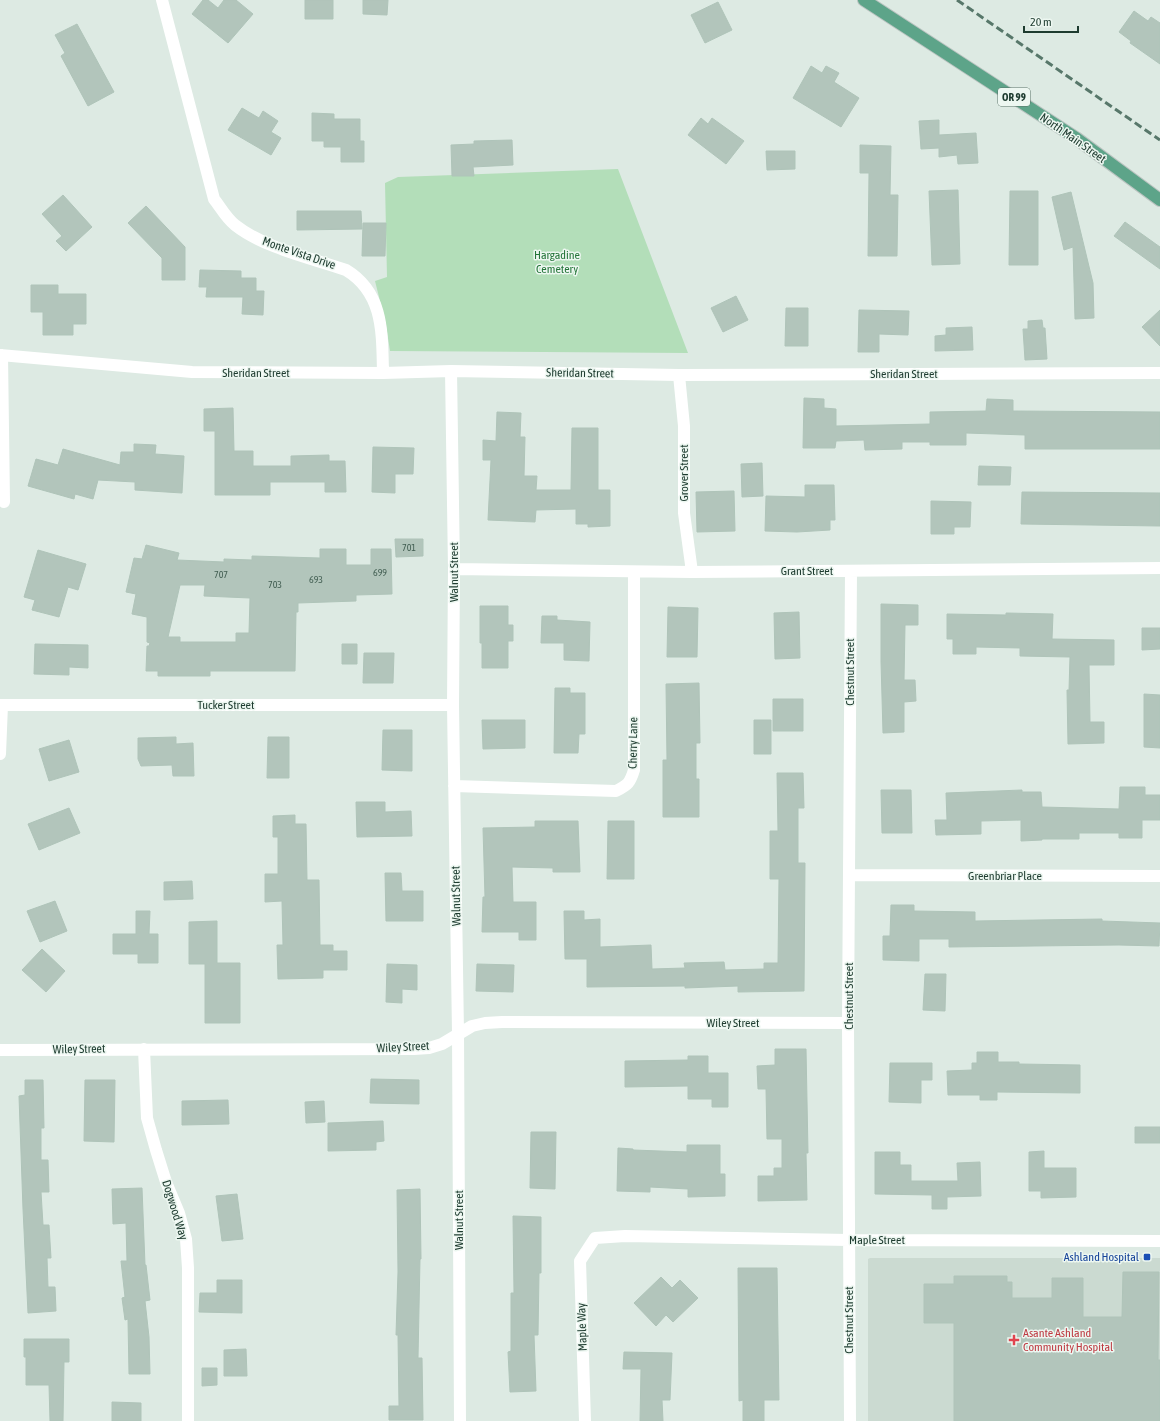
<svg xmlns="http://www.w3.org/2000/svg" width="1160" height="1421" viewBox="0 0 1160 1421" font-family="'Asap Condensed',sans-serif">
	<style>
		.built { fill: #cbdad1 }
		.green { fill: #b3deb9 }
		.building { fill: #b2c5bb; stroke: #afc4b9; fill-rule: evenodd }
		.lines { fill: none; stroke-linecap: round; stroke-linejoin: round }
		.primary-casing { stroke: #bbc4c1; stroke-width: 14 }
		.street { stroke: #fff; stroke-width: 12 }
		.primary { stroke: #5da489; stroke-width: 12 }
		.rail { stroke: #57776a; stroke-width: 3; stroke-dasharray: 8 4; stroke-linecap: butt }
		.transit-dot { fill: #1a4fb4; stroke: #edf7f1; stroke-width: 1.5 }
		.health-dot { fill: #e0444e; stroke: #edf7f1; stroke-width: 1.5 }
		.labels { text-anchor: middle; dominant-baseline: central; stroke-width: 3; stroke-linejoin: round; paint-order: stroke }
		.number-label { font-size: 10px; fill: #425e52 }
		.shield { fill: #edf7f1; stroke: #5b7369; stroke-width: 1 }
		.shield-label { font-size: 11px; font-weight: bold; fill: #1d3b2f }
		.street-label { font-size: 12px; fill: #1d3b2f; stroke: #edf7f1 }
		.park-label { font-size: 12px; fill: #247539; stroke: #edf7f1 }
		.transit-label { font-size: 12px; fill: #164399; stroke: #edf7f1; text-anchor: end }
		.health-label { font-size: 12px; fill: #be3a42; stroke: #edf7f1; text-anchor: start }
	</style>
	<rect width="100%" height="100%" fill="#ddeae3"/>
	<!-- built -->
	<path class="built" d="M870 1258H1160V1421H868V1259Z"/>
	<!-- green -->
	<path class="green" d="M618 169 688 353 390 351 386 325 375 281 387 277 385 183 398 177Z"/>
	<!-- building -->
	<path class="building" d="M203 0H208L218 8 224 0H236L253 14 228 43 192 14Z
		M305 0H333V19H305Z
		M363 0H388L387 15 363 14Z
		M718 2 732 30 705 43 691 15Z
		M1134 11 1148 21 1151 17 1160 23V64L1130 43 1131 41 1119 32Z
		M77 24 114 92 88 106 61 56 65 53 55 35Z
		M811 66 822 73 826 66 839 73 834 82 859 98 841 127 793 98Z
		M242 108 259 118 263 111 278 121 271 132 281 138 271 155 228 130Z
		M312 113 334 114V119H360V141H364V162H341V147H324V141H312Z
		M701 118 708 124 712 118 744 141 726 164 688 135Z
		M939 120V135L976 133 978 163 958 164 957 155 939 157V148L921 149 919 121Z
		M512 140 513 165 473 167 474 176H452L451 145 474 144V141Z
		M860 145 891 146 890 195H898L897 256H868L869 173H860Z
		M766 151H795V169L767 170Z
		M958 190 960 264 932 265 929 191Z
		M1010 191H1038V265H1009Z
		M1071 192 1093 283 1094 318 1075 319 1073 247 1064 250 1052 197Z
		M63 195 92 227 66 251 56 241 62 236 42 214Z
		M146 206 185 247V280H162V258L128 223Z
		M297 211H361L362 229 297 230Z
		M1125 222 1160 247V269L1114 236Z
		M363 223H386L385 256H362Z
		M200 270 241 271V278H256V291H264L263 315 242 314 243 297H206L207 287H199Z
		M31 285H58V294H86V324H73V335H43V312H31Z
		M736 296 748 320 723 332 711 308Z
		M786 308H808V346H785Z
		M859 310 909 311 908 335 879 334V352H858Z
		M1160 310V346L1142 327Z
		M1042 320 1043 328H1045L1047 359 1025 360 1023 329H1028V321Z
		M972 327 973 350 935 351V336L946 335V328Z
		M804 398 824 399V408L836 409V426L930 424V412L986 411 987 399 1013 400V411L1160 412V449H1025V435L966 433V445H930V442H902V449L865 450 864 440 836 441 835 448H803Z
		M233 408 234 451H253V466H291V456L329 455V461H345L346 492H325V482H270V495H215V431H204V409Z
		M497 412 521 413 520 437H525L524 476H537L536 490H571L572 428H598V490H610V526L588 527V524H576V509L536 510 535 522 488 520 491 460H483V440L496 441Z
		M134 444 156 445 155 454 184 456 182 493 135 490V482L98 480 93 499 75 494 74 499 28 486 36 459 58 465 63 449 120 465 121 452H134Z
		M373 447 414 448 413 474H395V493L372 492Z
		M762 463 763 496 742 497 741 464Z
		M979 466 1011 467 1010 485H978Z
		M805 485H834L835 520H830V530L797 532 765 531 766 496 805 497Z
		M734 491 735 531 697 532 696 492Z
		M1022 492 1160 493V526L1021 524Z
		M931 501 971 502 970 527H954V534H931Z
		M395 539H423V556L396 557Z
		M146 545 179 553 177 560 224 562V559L252 560V556L320 558V549H346V565H371V549H391L392 594 356 595V601L298 603V612H296L295 671H210V676H158V671H146L147 646H149L150 643 147 642V617L132 614 136 594 126 592 134 558 142 559ZM180 585H205L204 596 250 598 249 633H236V642H180V637H168Z
		M38 550 86 564 78 590 68 587 59 617 32 610 35 600 24 597Z
		M881 604 918 605V625H905L904 680H915L916 701 904 702V732L883 733 881 661Z
		M480 606H508V625H513V641H508V668H482V643H480Z
		M668 607 698 608 697 657H667Z
		M799 612 800 658 775 659 774 613Z
		M1006 613 1053 614 1052 639 1114 640V665H1089L1090 722H1104V743L1068 744 1067 690H1069L1070 657 1020 656V648L976 647V654H953V639H947V614L1006 615Z
		M542 616H557V620L590 622 589 661 564 660V643H541Z
		M1142 628H1160V649L1142 650Z
		M35 644 88 645V668L69 667V675L34 674Z
		M342 644H357V664H342Z
		M364 653H394L393 683H363Z
		M699 683 700 743H696V779H699V817H663V760H667L666 684Z
		M555 688H570V693H585V734H579L578 753H554Z
		M1144 694 1160 695V748L1144 747Z
		M773 699H803V731H773Z
		M482 720H525V748L483 749Z
		M754 720H771V754H754Z
		M383 730H412V771L382 770Z
		M176 737V744L193 743 194 776H173L172 765 141 766 138 759V738Z
		M268 737H289V778H267Z
		M69 740 79 772 49 781 39 749Z
		M777 773H803L804 808H798V863H805L804 991 738 992V986L685 988V986L587 987V959H565L564 911H584V920L600 919V947L651 945 652 969 685 968 684 963 724 962 725 970 764 969V963H778L779 879H770V831H778Z
		M1120 787H1145V795H1160V820H1142V838H1119V833H1079V839H1042V840L1021 841V820L981 821V834L936 835 935 820H947L946 793 1022 790V792H1041L1042 807 1119 809Z
		M881 790H911L912 833H882Z
		M356 802H385V812L411 811 412 836 357 837Z
		M69 808 80 833 39 850 28 824Z
		M295 815V824H306L307 880H319L320 945H333V951H347V970H323V978L278 979 277 945H283L282 901 265 902V874H278V837H273V816Z
		M535 821H578L580 872H553V868L512 867 513 902H536V940H519V932H482L483 897H485L483 828 535 827Z
		M608 821H634V879H607Z
		M385 873H401L402 891H423V921H386Z
		M192 881 193 899 164 900V882Z
		M55 901 67 931 40 942 27 911Z
		M891 905H914V911L975 912V921L1102 919V921L1160 923 1159 946 1119 945 949 947V939H919V961L883 960V936H890Z
		M136 911H150L149 934H158V963H138V954H113V934H136Z
		M217 921V963H240V1023H205V964H189V922Z
		M42 949 65 971 46 992 22 970Z
		M387 964 417 965V990L402 989V1003L386 1002Z
		M477 964 514 965 513 992 476 991Z
		M925 974H946L945 1011 923 1010Z
		M775 1049H806L808 1153H806L807 1200 758 1201V1176H774V1168H782V1139H767L766 1089H758L757 1066 775 1065Z
		M977 1052H998V1062H1019V1064L1080 1065V1093L997 1092V1100H980V1095H948L947 1071 972 1070V1063H977Z
		M688 1056H708V1073H728V1107H712V1099H688V1086L625 1087V1061L688 1060Z
		M890 1063H932V1080H921V1103L889 1102Z
		M371 1079 419 1080V1104L370 1103Z
		M25 1080H43L44 1128H41V1160H48L49 1192H41L43 1225H49L51 1258H47L48 1287H55L56 1311 28 1313 23 1209 19 1096 25 1095Z
		M85 1080H115L114 1142 84 1141Z
		M228 1100 229 1124 182 1125V1101Z
		M324 1101 325 1122 306 1123 305 1102Z
		M383 1121 384 1141 376 1142V1150L328 1151V1123Z
		M1135 1127H1160V1143H1135Z
		M531 1132H556L555 1189 530 1188Z
		M687 1145H720V1174H725V1196L688 1197V1189L650 1187V1192L617 1191 618 1148 633 1149V1150L687 1152Z
		M1044 1151V1168H1076V1197L1041 1198V1191H1029V1152Z
		M875 1152H900V1165H911V1181H958L957 1163 980 1162 981 1196 947 1197V1209H932V1195L875 1194Z
		M142 1188 145 1265H146L150 1300 145 1301 149 1337 150 1374H129L128 1319 125 1320 122 1298 125 1297 121 1261H127L126 1223 113 1224 112 1189Z
		M420 1189 421 1259H420L418 1358H422L423 1420H389V1406H399L398 1335H396L398 1272 397 1190Z
		M237 1194 243 1239 222 1241 216 1196Z
		M513 1216 541 1217V1273H539L538 1335H534L536 1391 510 1392 508 1352 511 1351V1293H514Z
		M738 1268H777L779 1400H764V1421H743V1400L739 1401Z
		M1123 1272H1159L1158 1360H1160V1421H954V1323H924V1284H954V1276H1007V1282H1012V1298H1052V1278H1083V1317H1122Z
		M661 1277 672 1288 680 1280 698 1298 673 1322 666 1315 656 1326 634 1303Z
		M217 1280H242V1313L199 1312 200 1293H217Z
		M24 1339H69V1362H64L63 1421H50L49 1385H26V1357H24Z
		M246 1349 247 1376H224V1350Z
		M624 1352 672 1353 670 1400H662L663 1421H640L641 1369H623Z
		M202 1368H217V1385L202 1386Z
		M112 1402 141 1403V1421H112Z"/>
	<g class="lines">
		<defs>
			<path id="primary" d="M864 0 1076 138 1160 200"/>
		</defs>
		<!-- primary casing -->
		<use href="#primary" class="primary-casing"/>
		<!-- street -->
		<path class="street" d="M162 0 214 199C221 208 226 218 235 225 264 248 311 258 346 270 384 293 382 333 383 373
			M0 355 192 372 383 373 451 371 679 375 1160 373
			M2 355 4 502
			M451 371 454 569 453 705 458 1033 460 1421
			M679 375 684 426V513L692 572
			M454 569 692 572 1160 568
			M0 705H453
			M0 754 2 705
			M454 786 616 791C628 785 630 783 634 770V572
			M850 875 1160 876
			M144 1049 147 1118 156 1150 166 1182 179 1213 186 1239 188 1268V1421
			M0 1050 414 1049 429 1048 442 1044 472 1026 485 1023 502 1022 848 1023
			M585 1421 580 1261 595 1238 625 1236 849 1240 1160 1241
			M850 1421 848 1023 851 571"/>
		<!-- primary -->
		<use href="#primary" class="primary"/>
		<!-- rail -->
		<path class="rail" d="M957 0 1160 140"/>
	</g>
	<!-- markers -->
	<rect class="transit-dot" x="1143" y="1253" width="8" height="8" rx="2"/>
	<path class="health-dot" d="M1012 1334h4v4h4v4h-4v4h-4v-4h-4v-4h4z"/>
	<g class="labels">
		<!-- number labels -->
		<g class="number-label">
			<text x="409" y="547">701</text>
			<text x="380" y="572">699</text>
			<text x="221" y="574">707</text>
			<text x="316" y="579">693</text>
			<text x="275" y="584">703</text>
		</g>
		<!-- shield labels -->
		<rect class="shield" x="998" y="88" width="32" height="18" rx="3"/>
		<g class="shield-label">
			<text x="1014" y="97">OR 99</text>
		</g>
		<!-- street labels -->
		<g class="street-label">
			<text transform="translate(1073 138) rotate(35)">North Main Street</text>
			<text transform="translate(299 253) rotate(19)">Monte Vista Drive</text>
			<text x="256" y="373">Sheridan Street</text>
			<text transform="translate(580 373) rotate(1)">Sheridan Street</text>
			<text x="904" y="374">Sheridan Street</text>
			<text transform="translate(684 473) rotate(-90)">Grover Street</text>
			<text x="807" y="571">Grant Street</text>
			<text transform="translate(454 572) rotate(-90)">Walnut Street</text>
			<text transform="translate(850 672) rotate(-90)">Chestnut Street</text>
			<text x="226" y="705">Tucker Street</text>
			<text transform="translate(633 743) rotate(-89)">Cherry Lane</text>
			<text x="1005" y="876">Greenbriar Place</text>
			<text transform="translate(456 896) rotate(-91)">Walnut Street</text>
			<text transform="translate(849 996) rotate(-90)">Chestnut Street</text>
			<text x="733" y="1023">Wiley Street</text>
			<text transform="translate(403 1047) rotate(-3)">Wiley Street</text>
			<text transform="translate(79 1049) rotate(-1)">Wiley Street</text>
			<text transform="translate(175 1210) rotate(73)">Dogwood Way</text>
			<text transform="translate(459 1220) rotate(-90)">Walnut Street</text>
			<text x="877" y="1240">Maple Street</text>
			<text transform="translate(849 1320) rotate(-90)">Chestnut Street</text>
			<text transform="translate(582 1327) rotate(-92)">Maple Way</text>
		</g>
		<!-- park labels -->
		<g class="park-label">
			<text x="557" y="255">Hargadine<tspan x="557" dy="14">Cemetery</tspan></text>
		</g>
		<!-- transit labels -->
		<g class="transit-label">
			<text x="1139" y="1257">Ashland Hospital</text>
		</g>
		<!-- health labels -->
		<g class="health-label">
			<text x="1023" y="1333">Asante Ashland<tspan x="1023" dy="14">Community Hospital</tspan></text>
		</g>
	</g>
	<!-- scale -->
	<path d="M1024 26v6h54v-6" fill="none" stroke="#1d3b2f" stroke-width="2"/>
	<text x="1030" y="26" font-size="12" fill="#1d3b2f" stroke="#edf7f1" stroke-width="3" paint-order="stroke">20 m</text>
</svg>
